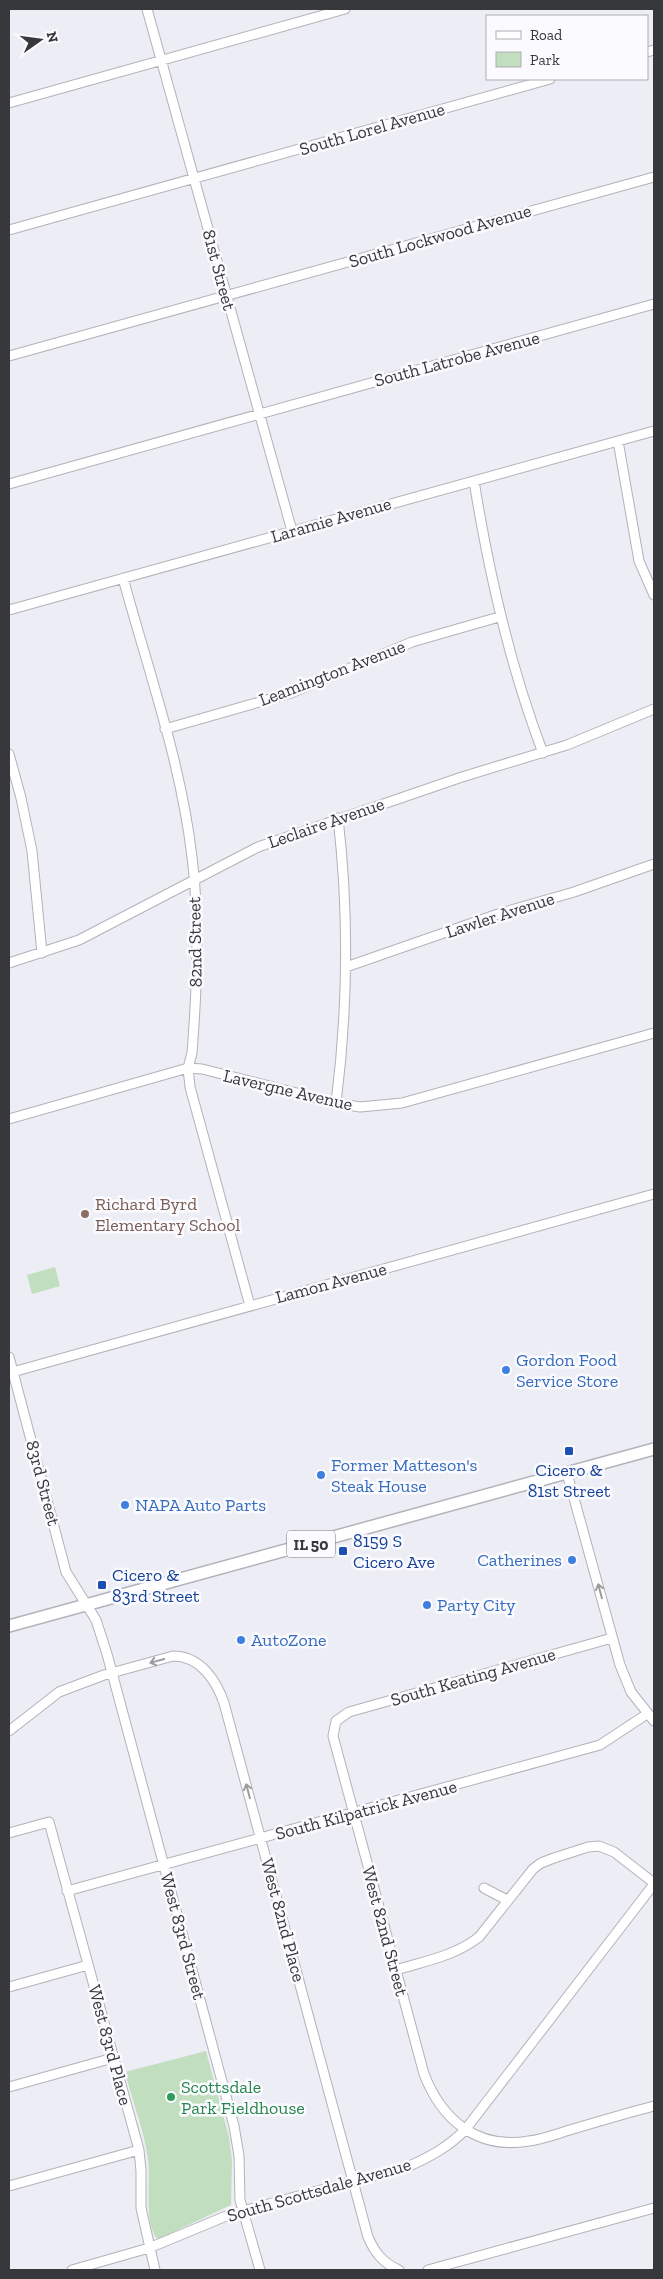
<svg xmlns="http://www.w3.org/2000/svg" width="663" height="2279" viewBox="0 0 663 2279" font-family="'Zilla Slab',serif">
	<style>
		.green { fill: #c1dfbf }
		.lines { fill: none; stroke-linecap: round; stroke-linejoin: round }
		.minor-casing { stroke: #b2b2ba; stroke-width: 11 }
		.major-casing { stroke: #b2b2ba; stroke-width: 14 }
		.minor { stroke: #fff; stroke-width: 9 }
		.major { stroke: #fff; stroke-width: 11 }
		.oneway { stroke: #9b9c9d }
		.education-dot { fill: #8d6e63; stroke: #fbfbff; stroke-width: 2 }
		.shop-dot { fill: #3f7fe0; stroke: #fbfbff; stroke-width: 2 }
		.transit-dot { fill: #1a4fb4; stroke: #fbfbff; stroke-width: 2 }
		.leisure-dot { fill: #2e9e5b; stroke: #fbfbff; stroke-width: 2 }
		.labels { text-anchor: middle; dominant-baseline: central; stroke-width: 5; stroke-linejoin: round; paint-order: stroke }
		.shield { fill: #fbfbff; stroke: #727276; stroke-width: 1 }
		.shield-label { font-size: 16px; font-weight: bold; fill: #37383b }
		.street-label { font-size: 18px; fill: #37383b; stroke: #fbfbff }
		.education-label { font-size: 18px; fill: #785e54; stroke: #fbfbff; text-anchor: start }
		.shop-label { font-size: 18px; fill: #366cbe; stroke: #fbfbff; text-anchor: start }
		.transit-label { font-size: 18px; fill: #164399; stroke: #fbfbff; text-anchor: start }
		.leisure-label { font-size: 18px; fill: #27864d; stroke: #fbfbff; text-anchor: start }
	</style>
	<rect width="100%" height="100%" fill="#ededf6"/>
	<!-- green -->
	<path class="green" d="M55 1267 60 1286 32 1294 27 1275Z
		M206 2051 229 2137 232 2160 231 2205 158 2239C143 2226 151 2177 148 2159 144 2130 132 2100 125 2072Z"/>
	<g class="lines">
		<defs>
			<path id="minor" d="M147 9 292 531
				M647 52 654 50
				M9 103 345 9
				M9 230 550 79
				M9 356 654 177
				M618 441 639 561 654 595
				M474 481C489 574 509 664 543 753
				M9 484 654 304
				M123 578C148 670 181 762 192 857 200 922 197 988 192 1053L188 1068 190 1087 250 1306
				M9 610 654 431
				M165 729 291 693 412 642 499 617
				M9 754 21 798 32 851 42 953
				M9 963 79 940 258 847 462 777 567 745 654 709
				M346 967 501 913 574 892 654 864
				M336 1103C348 1008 349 913 338 818
				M9 1119 188 1068 202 1069 336 1103 360 1107 402 1103 654 1033
				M9 1357 66 1572 96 1620 107 1654 234 2126 239 2156 240 2200 260 2270
				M9 1373 654 1194
				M567 1473 620 1665 631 1692 654 1721
				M612 1638 349 1712 336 1721 333 1736 424 2074C442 2120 477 2150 529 2141 544 2139 559 2133 573 2129 600 2121 627 2113 654 2106
				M9 1731 59 1692 104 1675 173 1656C200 1656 216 1680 224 1703L368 2237C375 2253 383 2263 399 2270
				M9 1833 49 1822 139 2150 141 2171V2208L155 2270
				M484 1888 507 1900
				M67 1891 600 1745 647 1714
				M396 1970C425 1961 455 1956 479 1937L533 1869 541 1863 554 1858 588 1847 599 1846 614 1852 654 1883
				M9 1987 88 1965
				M9 2087 113 2058
				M9 2186 139 2150
				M72 2270 149 2248 231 2214 407 2167C430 2157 448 2147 465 2130L654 1884
				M428 2270 654 2208"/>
			<path id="major" d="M9 1626 654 1449"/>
		</defs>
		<!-- minor casing -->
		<use href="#minor" class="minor-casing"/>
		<!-- major casing -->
		<use href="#major" class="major-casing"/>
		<!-- minor -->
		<use href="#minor" class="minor"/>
		<!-- major -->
		<use href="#major" class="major"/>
	</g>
	<!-- one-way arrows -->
	<defs><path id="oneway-shaft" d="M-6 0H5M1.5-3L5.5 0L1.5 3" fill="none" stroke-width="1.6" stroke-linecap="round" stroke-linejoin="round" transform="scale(1.25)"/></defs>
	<g class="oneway">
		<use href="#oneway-shaft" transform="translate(600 1591) rotate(-105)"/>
		<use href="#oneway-shaft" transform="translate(157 1661) rotate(165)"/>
		<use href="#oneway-shaft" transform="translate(248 1791) rotate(-105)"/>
	</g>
	<!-- markers -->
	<circle class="education-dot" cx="85" cy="1214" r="5"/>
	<g class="shop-dot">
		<circle cx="506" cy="1370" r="5"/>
		<circle cx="321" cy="1475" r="5"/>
		<circle cx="125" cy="1505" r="5"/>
		<circle cx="572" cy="1560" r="5"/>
		<circle cx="427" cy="1605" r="5"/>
		<circle cx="241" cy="1640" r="5"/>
	</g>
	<g class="transit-dot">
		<rect x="564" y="1446" width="10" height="10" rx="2.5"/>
		<rect x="338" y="1546" width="10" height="10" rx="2.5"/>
		<rect x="97" y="1580" width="10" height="10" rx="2.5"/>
	</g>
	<circle class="leisure-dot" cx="171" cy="2097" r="5"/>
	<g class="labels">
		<!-- shield labels -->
		<rect class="shield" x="287" y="1530.5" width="48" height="27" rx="4"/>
		<g class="shield-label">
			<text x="311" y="1544">IL 50</text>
		</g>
		<!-- street labels -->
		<g class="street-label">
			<text transform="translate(372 129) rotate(-16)">South Lorel Avenue</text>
			<text transform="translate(440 236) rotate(-16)">South Lockwood Avenue</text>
			<text transform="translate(219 270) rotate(75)">81st Street</text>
			<text transform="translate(457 359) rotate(-15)">South Latrobe Avenue</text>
			<text transform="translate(331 520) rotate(-16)">Laramie Avenue</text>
			<text transform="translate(332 673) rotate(-21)">Leamington Avenue</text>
			<text transform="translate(326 823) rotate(-19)">Leclaire Avenue</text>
			<text transform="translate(500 915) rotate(-18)">Lawler Avenue</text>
			<text transform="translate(195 942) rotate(-91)">82nd Street</text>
			<text transform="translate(288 1090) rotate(13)">Lavergne Avenue</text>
			<text transform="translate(331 1283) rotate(-15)">Lamon Avenue</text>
			<text transform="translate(43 1483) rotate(75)">83rd Street</text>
			<text transform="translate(473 1677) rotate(-16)">South Keating Avenue</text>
			<text transform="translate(366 1810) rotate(-15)">South Kilpatrick Avenue</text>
			<text transform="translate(283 1920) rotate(75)">West 82nd Place</text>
			<text transform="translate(385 1931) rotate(75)">West 82nd Street</text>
			<text transform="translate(183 1936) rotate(75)">West 83rd Street</text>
			<text transform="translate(110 2045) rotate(75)">West 83rd Place</text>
			<text transform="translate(319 2190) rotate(-16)">South Scottsdale Avenue</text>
		</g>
		<!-- education labels -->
		<g class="education-label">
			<text x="95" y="1204">Richard Byrd<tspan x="95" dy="21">Elementary School</tspan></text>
		</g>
		<!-- shop labels -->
		<g class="shop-label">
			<text x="516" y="1360">Gordon Food<tspan x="516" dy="21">Service Store</tspan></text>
			<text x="331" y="1465">Former Matteson's<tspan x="331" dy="21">Steak House</tspan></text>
			<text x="135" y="1505">NAPA Auto Parts</text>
			<text x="562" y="1560" text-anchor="end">Catherines</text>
			<text x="437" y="1605">Party City</text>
			<text x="251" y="1640">AutoZone</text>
		</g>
		<!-- transit labels -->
		<g class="transit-label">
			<text x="569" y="1470" text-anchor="middle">Cicero &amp;<tspan x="569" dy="21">81st Street</tspan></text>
			<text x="353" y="1541">8159 S<tspan x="353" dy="21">Cicero Ave</tspan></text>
			<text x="112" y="1575">Cicero &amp;<tspan x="112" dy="21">83rd Street</tspan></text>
		</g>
		<!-- leisure labels -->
		<g class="leisure-label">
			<text x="181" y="2087">Scottsdale<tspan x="181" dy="21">Park Fieldhouse</tspan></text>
		</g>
	</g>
	<!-- border -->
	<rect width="663" height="2279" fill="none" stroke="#37383b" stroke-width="20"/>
	<!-- legend -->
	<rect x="486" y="15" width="162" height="65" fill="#fbfbff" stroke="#adadb1"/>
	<rect x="496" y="31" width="25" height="8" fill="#ffffff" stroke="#adadb1"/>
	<text x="530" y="40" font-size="15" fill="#37383b">Road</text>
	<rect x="496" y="52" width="25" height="15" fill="#c1dfbf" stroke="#adadb1"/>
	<text x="530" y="65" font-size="15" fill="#37383b">Park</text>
	<!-- north arrow -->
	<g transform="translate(40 40) rotate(76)" stroke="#fbfbff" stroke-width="4" paint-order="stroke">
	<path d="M0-4L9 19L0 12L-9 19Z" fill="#37383b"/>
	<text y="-8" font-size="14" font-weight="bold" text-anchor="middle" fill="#37383b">N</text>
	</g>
</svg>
